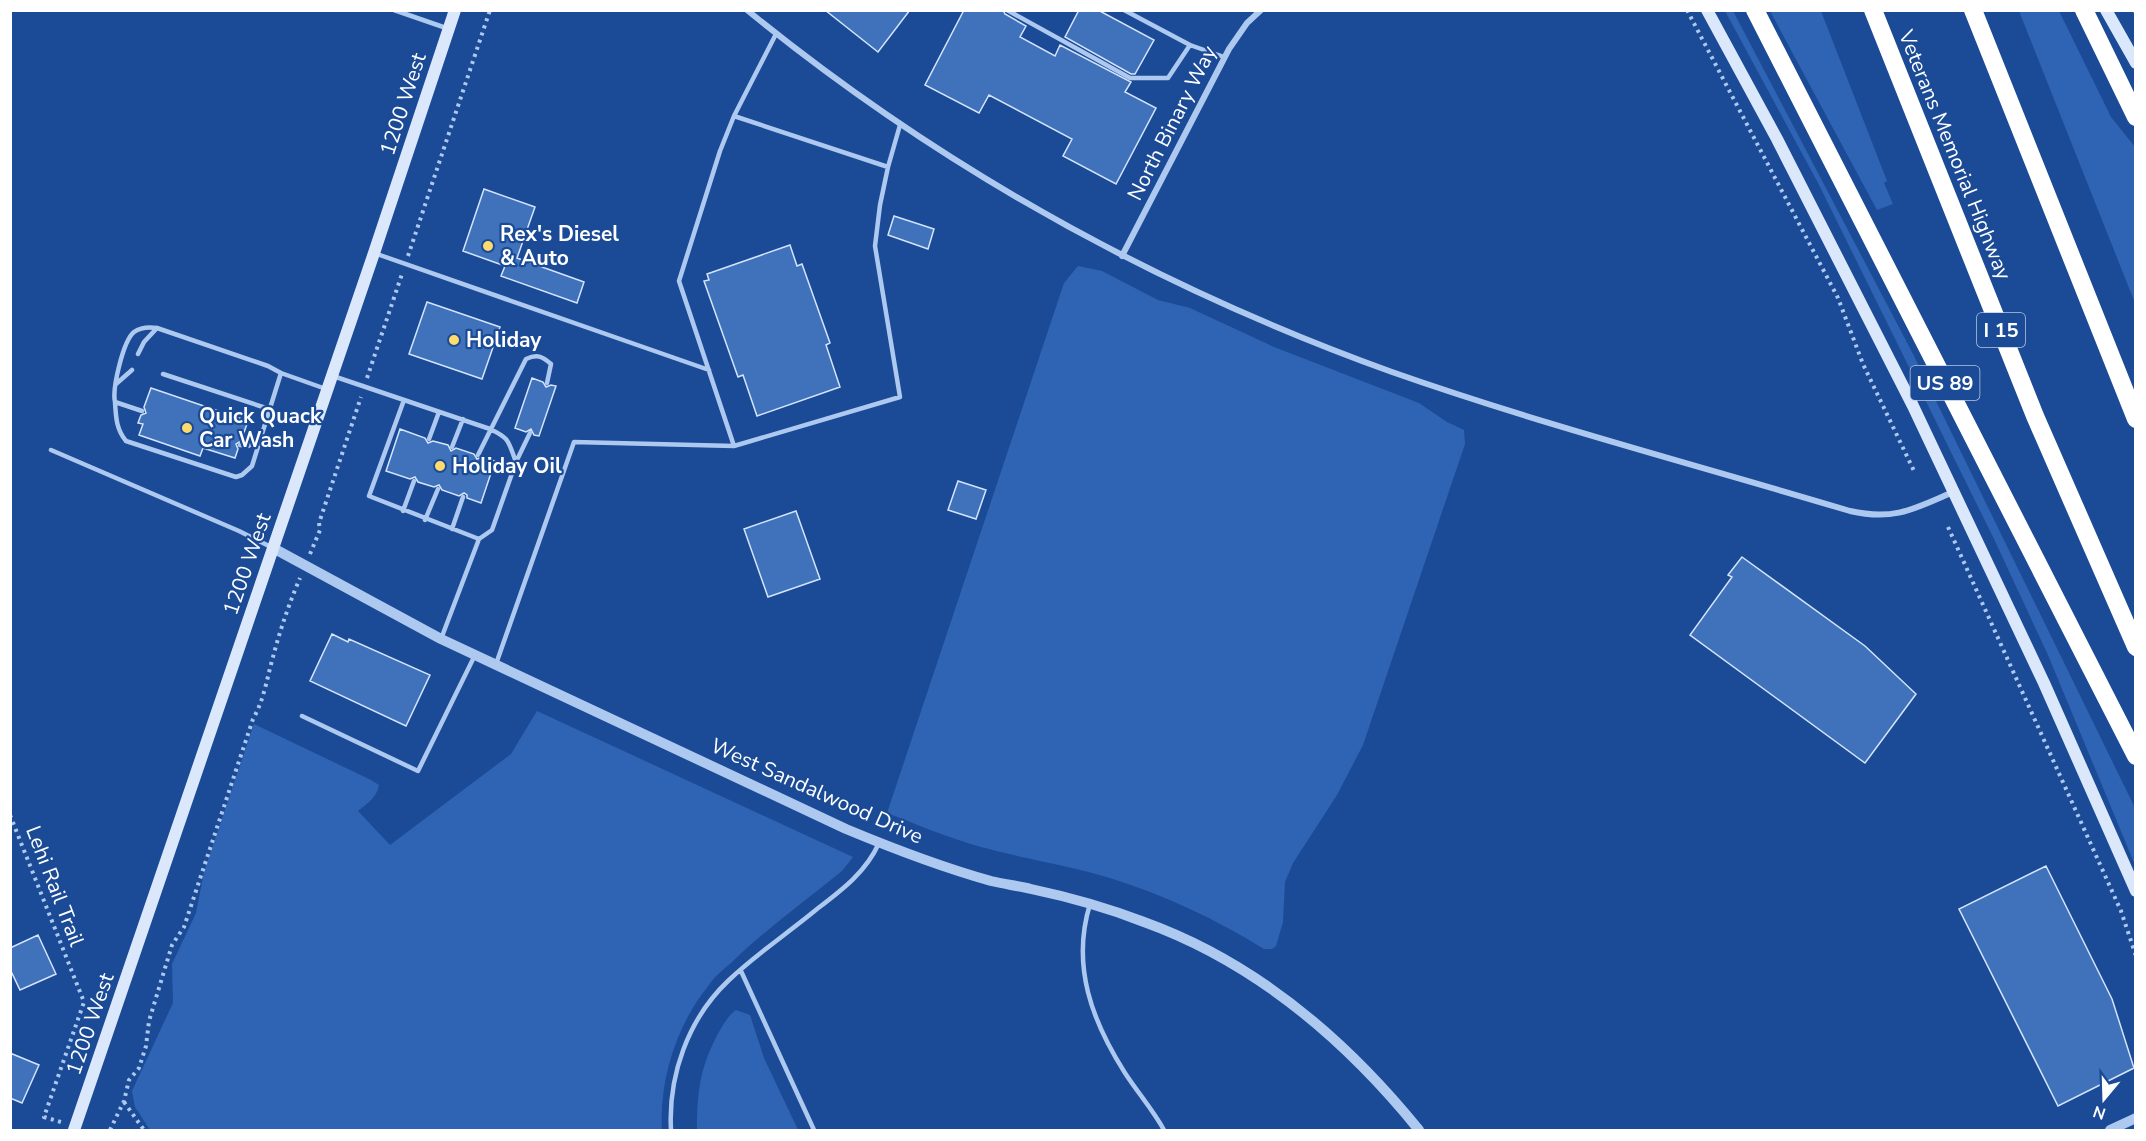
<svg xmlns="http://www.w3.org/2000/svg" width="2146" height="1141" viewBox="0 0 2146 1141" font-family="'Nunito Sans',sans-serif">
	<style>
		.green { fill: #2f64b4 }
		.building { fill: #3f72bb; stroke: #d4e4fb; stroke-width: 1.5 }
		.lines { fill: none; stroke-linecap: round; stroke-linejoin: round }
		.path { stroke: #aec9f0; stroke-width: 4; stroke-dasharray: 3 4.5; stroke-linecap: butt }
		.service { stroke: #aec9f0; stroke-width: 4.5 }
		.minor { stroke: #aec9f0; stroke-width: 6 }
		.tertiary { stroke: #aec9f0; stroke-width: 10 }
		.secondary { stroke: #dbe8fb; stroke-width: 12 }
		.motorway { stroke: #fff; stroke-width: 18 }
		.poi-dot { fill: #ffdb6c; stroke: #1b4b96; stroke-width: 2 }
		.labels { text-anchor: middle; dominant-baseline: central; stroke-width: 4.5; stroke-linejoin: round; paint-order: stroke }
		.shield { fill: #1b4b96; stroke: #bbc9e0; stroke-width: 1.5 }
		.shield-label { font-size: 20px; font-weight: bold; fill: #fff }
		.street-label { font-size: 21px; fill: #fff; stroke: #1b4b96 }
		.poi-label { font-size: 21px; font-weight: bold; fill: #fff; stroke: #1b4b96; text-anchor: start }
	</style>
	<rect width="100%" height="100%" fill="#1b4b96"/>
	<!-- green -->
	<path class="green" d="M1725 11H1733L1913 354 2135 808V865L2048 655 1994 539 1818 183Z
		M1770 11H1821L1887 181 1884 183 1893 204 1877 210Z
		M2019 11H2059L2111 117 2135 147V303Z
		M1078 266 1102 271 1158 300 1190 308 1274 347 1419 403 1447 422 1464 430 1465 444 1363 745 1337 795 1293 863 1285 882 1283 922 1276 946 1272 949H1264C1216 919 1164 895 1110 878 1068 865 1024 859 981 847 949 838 918 825 887 813L1064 283Z
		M537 711 853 857 842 871C805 901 766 929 732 962 724 969 715 976 709 985 677 1024 659 1079 662 1130H150L135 1107 132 1091 173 1003 172 964 196 913 204 872 254 724 371 780 379 785C377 797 367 804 358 811L390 845 511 754Z
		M736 1010 750 1015 764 1058 798 1130H697C697 1092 700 1066 719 1032 724 1023 728 1016 736 1010Z"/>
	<!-- building -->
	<path class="building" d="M825 10H910L878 52Z
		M964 10H1003L1005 14 1026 26 1020 37 1055 56 1060 45 1131 82 1125 92 1156 108 1116 184 1063 156 1072 139 989 95 979 113 925 85Z
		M1079 10H1098L1154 40 1135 74H1131L1065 37Z
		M484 189 535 207 517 258 584 282 577 303 501 276 505 266 463 251Z
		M894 216 934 229 928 249 888 235Z
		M790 245 797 266 802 264 830 343 826 345 840 387 757 416 743 375 738 377 704 281 709 280 707 274Z
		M427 302 500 327 482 379 409 354Z
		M532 378 543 382 546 387 551 385 556 386 539 436 534 435 531 429 526 432 515 428Z
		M151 388 248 421 241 441 236 444 238 449 235 458 203 448 200 456 139 435 143 424 138 423 141 415 146 413 144 407Z
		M400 429 425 438 428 443 433 441 448 445 451 451 456 448 474 454 477 459 482 457 495 461 481 503 467 498V495L464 493 459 496 442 490 439 485 434 487 418 482 415 477 410 479 386 471Z
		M958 481 986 490 976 519 948 510Z
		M796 511 820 579 768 597 744 529Z
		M1742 557 1865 646 1916 694 1865 763 1690 635 1732 577 1728 575Z
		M332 634 348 642 349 639 430 675 406 726 310 681Z
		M2046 866 2112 999 2134 1068 2058 1106 1959 909Z
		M38 935 56 974 20 990 10 969V948Z
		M10 1053 39 1065 22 1103 10 1098Z"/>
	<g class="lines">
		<!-- path -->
		<path class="path" d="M1687 10 1838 298 1863 364 1915 473
			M2134 10 2136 12
			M408 256 490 10
			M367 378 402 274
			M1948 527 2121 911 2136 956
			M310 554 320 530 319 523 361 397
			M10 815 84 1002 44 1117 61 1122
			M124 1102 144 1130
			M110 1130 124 1101 129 1080 139 1068 146 1046 149 1021 172 945 184 927 253 719C264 700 267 678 273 657 280 630 289 604 300 578"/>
		<!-- service -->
		<path class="service" d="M394 10 449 29
			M1007 10 1130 78H1168L1190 45
			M1124 10 1190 45 1224 57
			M776 34 734 116 888 167 900 125
			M734 116 720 151 679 281 734 446 900 397 875 246 880 205 888 167
			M374 253 709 370
			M138 354 144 342 157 328
			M163 374 269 409
			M333 376 490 429C511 439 508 442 516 462L492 530 479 539 441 639
			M116 384 132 370
			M404 400 369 496 479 539
			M115 402C116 417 116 429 126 441L236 477 242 475 252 466 281 373
			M142 411 115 402C112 389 123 341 134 332 141 327 150 327 157 328L268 366 281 373 326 389
			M429 439 439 412
			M240 445 248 446 260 441
			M452 447 463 419
			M51 450 239 531 273 548
			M478 455 526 359C537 354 542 356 551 364L547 383
			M516 462 530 433
			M403 511 414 481
			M425 520 438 489
			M452 529 463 497
			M496 664 574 442 734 446
			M302 716 418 771 475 655
			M1090 904C1071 966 1092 1021 1125 1073 1138 1093 1153 1110 1164 1130
			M741 971 814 1130
			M671 1130C668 1076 688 1019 728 981 755 955 788 933 817 909 842 890 866 872 879 843"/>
		<!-- minor -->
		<path class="minor" d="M747 10C942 169 1156 287 1392 372 1543 425 1697 465 1850 511 1894 521 1914 509 1953 492
			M1122 256 1229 49 1247 23 1261 10"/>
		<!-- tertiary -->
		<path class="tertiary" d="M273 548 441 639 846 829C894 849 941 867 991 881 1004 884 1018 886 1031 889 1069 897 1108 908 1144 922 1255 962 1346 1040 1419 1130
			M2110 1130 2136 1118"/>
		<!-- secondary -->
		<path class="secondary" d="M1707 10 1777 139 1913 406 2044 683 2136 891
			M2106 10 2136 63
			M74 1130 374 253 455 10"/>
		<!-- motorway -->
		<path class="motorway" d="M1755 10 2136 756
			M1873 10 2035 416 2136 647
			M1973 10 2136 419
			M2084 10 2136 117"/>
	</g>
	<!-- markers -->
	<g class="poi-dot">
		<circle cx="488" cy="246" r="6"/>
		<circle cx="454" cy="340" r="6"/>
		<circle cx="187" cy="428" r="6"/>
		<circle cx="440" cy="466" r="6"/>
	</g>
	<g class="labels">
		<!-- shield labels -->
		<g class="shield">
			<rect x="1977" y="313" width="48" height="34" rx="4.5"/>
			<rect x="1910.5" y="366" width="69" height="34" rx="4.5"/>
		</g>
		<g class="shield-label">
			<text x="2001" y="330">I 15</text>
			<text x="1945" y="383">US 89</text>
		</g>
		<!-- street labels -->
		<g class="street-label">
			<text transform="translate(403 104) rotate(-72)">1200 West</text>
			<text transform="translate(1172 123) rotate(-63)">North Binary Way</text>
			<text transform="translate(1955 155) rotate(68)">Veterans Memorial Highway</text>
			<text transform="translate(247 564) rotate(-71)">1200 West</text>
			<text transform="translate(817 791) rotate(24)">West Sandalwood Drive</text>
			<text transform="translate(55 886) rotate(69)">Lehi Rail Trail</text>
			<text transform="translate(90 1024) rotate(-71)">1200 West</text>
		</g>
		<!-- poi labels -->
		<g class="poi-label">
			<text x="500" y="234">Rex's Diesel<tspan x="500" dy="24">&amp; Auto</tspan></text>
			<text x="466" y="340">Holiday</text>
			<text x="199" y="416">Quick Quack<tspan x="199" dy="24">Car Wash</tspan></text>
			<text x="452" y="466">Holiday Oil</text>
		</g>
	</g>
	<!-- border -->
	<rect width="2146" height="1141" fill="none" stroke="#ffffff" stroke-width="24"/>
	<!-- north arrow -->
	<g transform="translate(2104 1099) rotate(199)" stroke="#1b4b96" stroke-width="4.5" paint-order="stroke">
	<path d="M0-4.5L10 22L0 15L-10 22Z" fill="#ffffff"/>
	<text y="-9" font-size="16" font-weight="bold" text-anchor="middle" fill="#ffffff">N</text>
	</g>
</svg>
